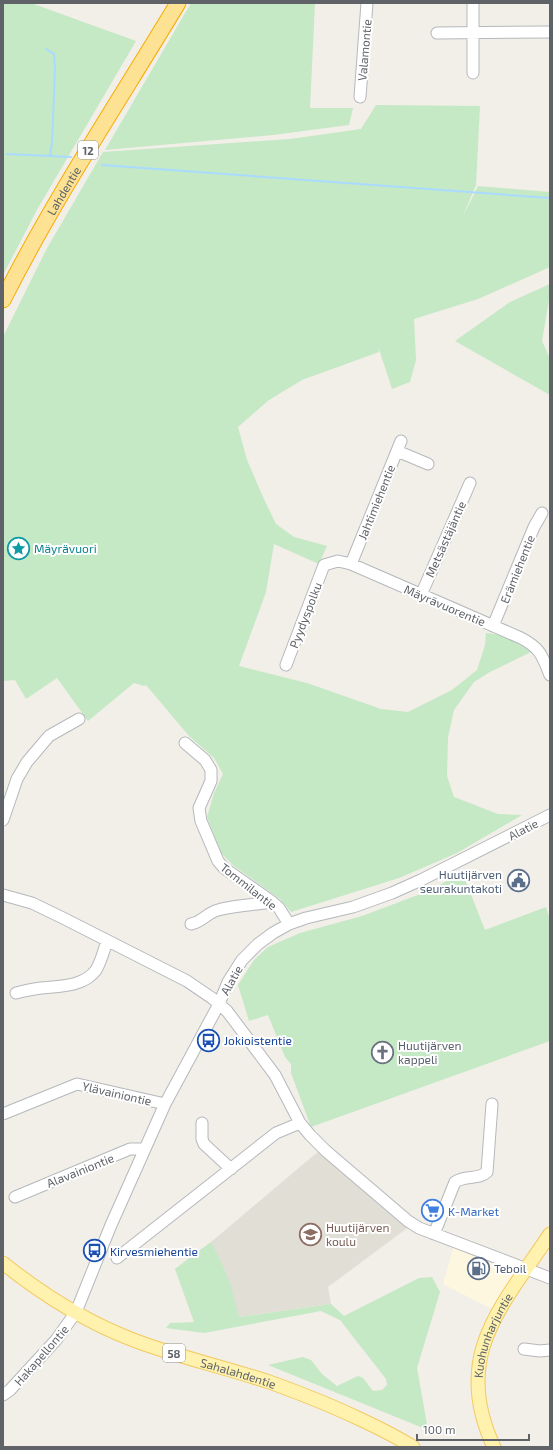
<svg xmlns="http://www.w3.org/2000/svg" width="553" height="1450" viewBox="0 0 553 1450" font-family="'Exo 2',sans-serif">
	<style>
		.commercial { fill: #fef7e0 }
		.education { fill: #e1ded6 }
		.green { fill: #c5e8c5 }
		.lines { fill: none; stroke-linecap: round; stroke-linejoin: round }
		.stream { stroke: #aadaff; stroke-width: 2 }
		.minor-casing { stroke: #b5b8bc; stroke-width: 13 }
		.major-casing { stroke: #f2c960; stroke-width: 15 }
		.highway-casing { stroke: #f9ab00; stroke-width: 17 }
		.minor { stroke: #fff; stroke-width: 11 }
		.major { stroke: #fff2af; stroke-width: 13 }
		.highway { stroke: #fde293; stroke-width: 15 }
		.labels { text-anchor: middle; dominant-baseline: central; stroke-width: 4; stroke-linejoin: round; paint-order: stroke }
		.shield { fill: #fff; stroke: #8f9295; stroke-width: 1 }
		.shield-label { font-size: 11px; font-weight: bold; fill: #5f6368 }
		.street-label { font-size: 12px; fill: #5f6368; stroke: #fff }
		.culture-label { font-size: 12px; fill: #0d838f; stroke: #fff; text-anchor: start }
		.service-label { font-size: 12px; fill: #4e5e75; stroke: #fff; text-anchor: end }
		.transit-label { font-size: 12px; fill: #164399; stroke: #fff; text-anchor: start }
		.worship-label { font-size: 12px; fill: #5b616d; stroke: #fff; text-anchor: start }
		.shop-label { font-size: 12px; fill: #366cbe; stroke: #fff; text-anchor: start }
		.education-label { font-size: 12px; fill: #785e54; stroke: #fff; text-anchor: start }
	</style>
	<rect width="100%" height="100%" fill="#f1efe8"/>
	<!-- commercial -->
	<path class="commercial" d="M456 1239 530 1270 500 1313 443 1284Z"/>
	<!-- education -->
	<path class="education" d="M320 1150 410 1226 328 1287 331 1304 210 1321 175 1269 211 1242Z"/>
	<!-- green -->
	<path class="green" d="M3 3H31L136 41 38 208 3 275Z
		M191 3H315L310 108H353L349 125 273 135 105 150Z
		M376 105 480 106 476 185 462 218 478 186 550 192V267L478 299 414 319 416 360 410 382 392 389 378 346 379 352 302 380 269 400 238 427 247 460 263 497 276 524 294 537 327 546 319 564 274 544 266 592 239 666 307 683 381 709 408 712 452 690 477 670 485 645 486 633C503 634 517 642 531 652L490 672 474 682 454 710 448 737 447 776 454 797 498 814 522 815 457 853 399 878 291 912 280 899 234 866 221 853 207 817 214 793 223 774 214 758 189 736 146 685 144 686 134 683 88 721 57 678 26 699 15 680 3 681V337L46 250 103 152 290 139 361 129Z
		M550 284V294L542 341 550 359V395L455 341 510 302Z
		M462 872 485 930 546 907 550 920V1041L311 1127 291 1073V1064L285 1057 268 1015 249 1021 238 985 254 960 268 947 300 933 362 916 431 890Z
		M211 1242 222 1264 231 1286 239 1317 331 1304 344 1316 419 1278 432 1277 440 1292 417 1368 428 1430 268 1365 303 1357 311 1360 322 1374 337 1386 358 1376 363 1378 373 1391 382 1390 387 1385 386 1379 340 1320 321 1311 204 1333 166 1328 170 1323 194 1322 175 1269Z"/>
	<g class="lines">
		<!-- stream -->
		<path class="stream" d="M7 154 50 156 52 143 55 70 54 54 46 49
			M50 156 71 157
			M102 165 550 198"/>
		<defs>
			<path id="minor" d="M437 33 550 32
				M473 73V3
				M360 97 367 3
				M397 451 428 464
				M351 564 401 441
				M421 595 470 483
				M493 626 534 527 542 513
				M286 665 324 565 338 561 351 564 521 638C540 648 542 655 550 675
				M185 743 205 760 211 770V781L199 808 201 821 218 861 224 868 271 901 279 908 289 924
				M3 820 17 779 27 762 49 736 79 719
				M3 895 32 903 63 918 187 981 212 998 227 1011 275 1075 300 1123 310 1135 326 1151 408 1221 419 1228 550 1278
				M191 924C202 922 205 915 215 911 228 906 250 905 265 903L271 901
				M16 993C24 991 32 989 41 988 58 986 84 987 96 970 101 962 104 950 107 941
				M3 1114 77 1084 165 1104
				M202 1123V1139L204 1144 231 1169
				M15 1197 130 1149H145
				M434 1234 455 1182C465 1175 479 1180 487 1172L492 1104
				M117 1258 276 1133 300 1123
				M524 1349 540 1351 550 1350
				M3 1395 10 1390 56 1340 76 1312 111 1225 165 1104 219 1004 228 982 242 960 258 944 273 933 289 924 306 918 353 907 392 893 421 880 550 815"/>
			<g id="major">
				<path id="s1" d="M3 1263C43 1295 88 1323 136 1341 181 1358 229 1368 275 1384 305 1395 335 1407 364 1421 381 1429 397 1437 413 1447"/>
				<path id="s2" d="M494 1447C451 1356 502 1306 550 1234"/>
			</g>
			<g id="highway">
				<path id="s3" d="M3 300C55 197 119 101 178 3"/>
			</g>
		</defs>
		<!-- minor casing -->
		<use href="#minor" class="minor-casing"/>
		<!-- major casing -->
		<use href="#major" class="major-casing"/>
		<!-- highway casing -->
		<use href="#highway" class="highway-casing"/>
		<!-- minor -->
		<use href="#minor" class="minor"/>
		<!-- major -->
		<use href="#major" class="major"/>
		<!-- highway -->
		<use href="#highway" class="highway"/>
	</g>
	<!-- icons -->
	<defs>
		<symbol id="sight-ring" viewBox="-11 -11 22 22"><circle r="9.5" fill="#fff" stroke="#0f9aa8" stroke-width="1.5"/><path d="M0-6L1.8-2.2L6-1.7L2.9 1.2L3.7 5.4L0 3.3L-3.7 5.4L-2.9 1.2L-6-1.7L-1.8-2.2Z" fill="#0f9aa8"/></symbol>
		<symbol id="civic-ring" viewBox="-11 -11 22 22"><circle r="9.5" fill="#fff" stroke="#5c6f8a" stroke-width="1.5"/><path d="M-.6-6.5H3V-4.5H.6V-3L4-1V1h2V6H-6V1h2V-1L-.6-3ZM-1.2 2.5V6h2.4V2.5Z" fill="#5c6f8a"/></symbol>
		<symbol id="bus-ring" viewBox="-11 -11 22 22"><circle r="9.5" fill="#fff" stroke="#1a4fb4" stroke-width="1.5"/><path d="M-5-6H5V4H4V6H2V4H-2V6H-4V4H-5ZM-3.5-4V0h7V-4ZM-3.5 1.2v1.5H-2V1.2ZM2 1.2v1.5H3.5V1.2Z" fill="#1a4fb4"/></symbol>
		<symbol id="church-ring" viewBox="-11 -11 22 22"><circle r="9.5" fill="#fff" stroke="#6b7280" stroke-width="1.5"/><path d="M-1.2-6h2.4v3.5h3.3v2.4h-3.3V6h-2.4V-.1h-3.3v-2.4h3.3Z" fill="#6b7280"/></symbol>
		<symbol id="supermarket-ring" viewBox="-11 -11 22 22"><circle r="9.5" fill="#fff" stroke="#3f7fe0" stroke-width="1.5"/><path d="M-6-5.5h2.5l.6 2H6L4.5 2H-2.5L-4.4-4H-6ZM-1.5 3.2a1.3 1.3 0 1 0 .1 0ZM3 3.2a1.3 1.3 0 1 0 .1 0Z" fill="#3f7fe0"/></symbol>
		<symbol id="school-ring" viewBox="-11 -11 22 22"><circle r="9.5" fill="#fff" stroke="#8d6e63" stroke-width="1.5"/><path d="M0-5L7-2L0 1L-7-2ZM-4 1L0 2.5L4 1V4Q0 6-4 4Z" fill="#8d6e63"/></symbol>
		<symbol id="fuel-ring" viewBox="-11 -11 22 22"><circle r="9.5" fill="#fff" stroke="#5c6f8a" stroke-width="1.5"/><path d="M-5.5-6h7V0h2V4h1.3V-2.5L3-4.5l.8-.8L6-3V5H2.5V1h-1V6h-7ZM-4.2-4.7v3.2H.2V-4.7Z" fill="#5c6f8a"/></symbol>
	</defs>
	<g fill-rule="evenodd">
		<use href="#sight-ring" x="6" y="536" width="25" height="25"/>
		<use href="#civic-ring" x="506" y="868" width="25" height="25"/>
		<use href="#bus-ring" x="196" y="1028" width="25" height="25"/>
		<use href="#church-ring" x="370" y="1040" width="25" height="25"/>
		<use href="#supermarket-ring" x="420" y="1198" width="25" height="25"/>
		<use href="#school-ring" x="298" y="1222" width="25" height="25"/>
		<use href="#bus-ring" x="82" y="1238" width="25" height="25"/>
		<use href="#fuel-ring" x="466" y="1256" width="25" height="25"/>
	</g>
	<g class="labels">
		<!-- shield labels -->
		<g class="shield">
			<rect x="78" y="141" width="20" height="18" rx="3"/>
			<rect x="163" y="1344" width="22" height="18" rx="3"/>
		</g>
		<g class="shield-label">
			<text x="88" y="150">12</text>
			<text x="174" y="1353">58</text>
		</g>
		<!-- street labels -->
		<g class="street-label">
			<text transform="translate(364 50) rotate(-85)">Valamontie</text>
			<text stroke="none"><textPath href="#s3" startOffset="125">Lahdentie</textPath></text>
			<text transform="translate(376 502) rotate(-68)">Jahtimiehentie</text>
			<text transform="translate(445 539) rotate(-66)">Metsästäjäntie</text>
			<text transform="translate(517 569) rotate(-68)">Erämiehentie</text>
			<text transform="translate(445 605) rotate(23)">Mäyrävuorentie</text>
			<text transform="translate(305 615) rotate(-69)">Pyydyspolku</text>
			<text transform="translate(523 829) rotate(-27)">Alatie</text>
			<text transform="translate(249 886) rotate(38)">Tommilantie</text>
			<text transform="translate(231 980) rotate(-61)">Alatie</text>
			<text transform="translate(117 1093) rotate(13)">Ylävainiontie</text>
			<text transform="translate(80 1170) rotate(-22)">Alavainiontie</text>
			<text stroke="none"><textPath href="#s2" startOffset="117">Kuohunharjuntie</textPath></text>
			<text transform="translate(41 1355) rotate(-49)">Hakapellontie</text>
			<text stroke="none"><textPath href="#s1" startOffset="262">Sahalahdentie</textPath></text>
		</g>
		<!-- culture labels -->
		<g class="culture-label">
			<text x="34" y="548">Mäyrävuori</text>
		</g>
		<!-- service labels -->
		<g class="service-label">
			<text x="502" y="874">Huutijärven<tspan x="502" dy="14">seurakuntakoti</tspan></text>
			<text x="494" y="1268" text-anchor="start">Teboil</text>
		</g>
		<!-- transit labels -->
		<g class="transit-label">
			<text x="224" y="1040">Jokioistentie</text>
			<text x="110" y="1251">Kirvesmiehentie</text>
		</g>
		<!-- worship labels -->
		<g class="worship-label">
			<text x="398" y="1045">Huutijärven<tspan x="398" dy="14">kappeli</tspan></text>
		</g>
		<!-- shop labels -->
		<g class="shop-label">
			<text x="448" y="1211">K-Market</text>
		</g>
		<!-- education labels -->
		<g class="education-label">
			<text x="326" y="1227">Huutijärven<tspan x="326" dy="14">koulu</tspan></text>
		</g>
	</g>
	<!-- border -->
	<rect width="553" height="1450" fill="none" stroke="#5f6368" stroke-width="8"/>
	<!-- scale -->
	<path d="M417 1434v6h112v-6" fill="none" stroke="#5f6368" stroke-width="2"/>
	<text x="423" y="1434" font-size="12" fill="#5f6368" stroke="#ffffff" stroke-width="3" paint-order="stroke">100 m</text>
</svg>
